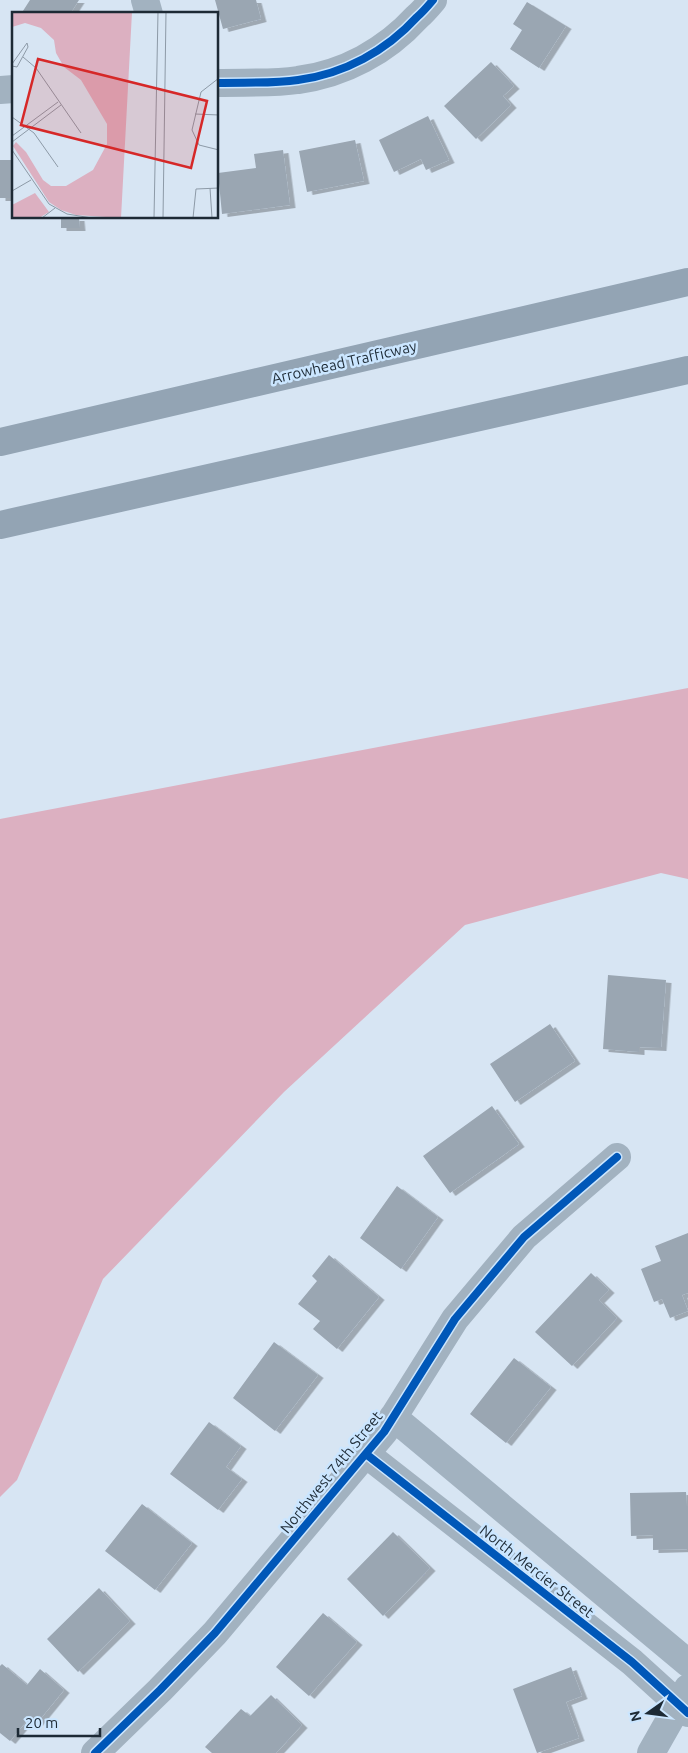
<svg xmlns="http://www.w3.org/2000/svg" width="688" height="1753" viewBox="0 0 688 1753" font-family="Ubuntu,sans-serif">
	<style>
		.forest { fill: #dcb0c1 }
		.building { fill: #9aa6b2; filter: url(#shadow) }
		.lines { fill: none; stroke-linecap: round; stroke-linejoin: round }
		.minor { stroke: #a2b2c0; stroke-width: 28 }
		.highway { stroke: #93a4b4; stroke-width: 28 }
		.cycleway-casing { stroke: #cbe6ff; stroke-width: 11 }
		.cycleway { stroke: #0057b8; stroke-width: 8 }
		.labels { text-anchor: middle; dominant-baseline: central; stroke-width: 5; stroke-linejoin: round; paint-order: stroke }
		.street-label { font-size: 15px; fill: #1d2a35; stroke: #cbe6ff }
		.inset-road { fill: none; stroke: #8d9aa7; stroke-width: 1 }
		.view { fill: #d62828; fill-opacity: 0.15; stroke: #d62828; stroke-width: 2.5 }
		.inset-edge { fill: none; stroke: #1d2a35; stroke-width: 2.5 }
	</style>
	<defs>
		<filter id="shadow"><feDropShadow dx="5.5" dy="3" stdDeviation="0" flood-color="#0004"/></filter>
	</defs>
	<rect width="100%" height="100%" fill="#d7e5f3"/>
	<!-- forest -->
	<path class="forest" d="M688 688V879L661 873 465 925 284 1092 103 1279 17 1480 0 1497V819Z"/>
	<!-- building -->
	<path class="building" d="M30 0H79L70 14H21Z
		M215 0H256L261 19 223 29Z
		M527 2 566 26 539 68 510 49 522 30 513 24Z
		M491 62 514 86 503 96 511 105 476 139 444 106Z
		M428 116 449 160 426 170 421 159 394 172 379 140Z
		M355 140 364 181 307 192 299 151Z
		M283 150 290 205 222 214 218 173 256 168 254 154Z
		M0 160H14V198H0Z
		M61 218H79L80 228H61Z
		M608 975 666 980 661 1048 639 1047V1052L603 1049Z
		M550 1024 575 1061 515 1102 490 1064Z
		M492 1106 519 1144 450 1193 423 1156Z
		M397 1186 438 1217 401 1269 360 1238Z
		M688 1233V1293L682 1295 688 1311 670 1318 662 1299 654 1302 641 1269 661 1261 655 1246Z
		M329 1255 379 1297 337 1349 313 1329 320 1321 298 1304 317 1281 312 1276Z
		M591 1273 609 1290 599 1300 617 1318 572 1366 535 1332Z
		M274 1342 318 1375 275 1431 233 1398Z
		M514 1358 551 1387 506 1443 470 1414Z
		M209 1422 241 1446 226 1467 242 1479 218 1510 170 1474Z
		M686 1492 687 1506H688V1549L653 1550V1535L631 1536 630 1493Z
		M142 1504 192 1543 155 1590 105 1551Z
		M393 1532 430 1568 383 1616 347 1579Z
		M99 1588 130 1621 78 1672 47 1639Z
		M323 1613 357 1642 309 1696 276 1667Z
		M2 1664 27 1685 40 1669 64 1690 37 1723 30 1717 10 1741 0 1733V1666Z
		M571 1667 582 1696 566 1702 579 1738 537 1753 513 1689Z
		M271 1695 302 1725 276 1753H212L205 1747 241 1709 250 1716Z"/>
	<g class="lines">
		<!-- minor -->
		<path class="minor" d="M145 0 149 14
			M218 83C244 82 272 84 298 80 344 74 386 51 417 17 423 12 428 6 433 0
			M0 90 14 89
			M393 1417 688 1663
			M366 1454 632 1662 688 1713
			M95 1753 160 1690 215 1633 384 1432 455 1319 524 1237 617 1157
			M651 1753 688 1688"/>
		<!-- highway -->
		<path class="highway" d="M0 442 688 282
			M0 525 688 370"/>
		<defs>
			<path id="cycleway" d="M218 83C244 82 272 84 298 80 344 74 386 51 417 17 423 12 428 6 433 0
				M366 1454 632 1662 688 1713
				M95 1753 160 1690 215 1633 384 1432 455 1319 524 1237 617 1157"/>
		</defs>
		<!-- cycleway casing -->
		<use href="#cycleway" class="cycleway-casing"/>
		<!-- cycleway -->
		<use href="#cycleway" class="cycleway"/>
	</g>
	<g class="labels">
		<!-- street labels -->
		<g class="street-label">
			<text transform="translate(344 362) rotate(-13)">Arrowhead Trafficway</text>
			<text transform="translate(331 1472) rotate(-51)">Northwest 74th Street</text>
			<text transform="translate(537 1571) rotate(38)">North Mercier Street</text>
		</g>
	</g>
	<!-- overview -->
	<g transform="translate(12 12)">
		<rect width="206" height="206" fill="#d7e5f3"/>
		<path d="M0 0H120L109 206 64 203 49 198 37 190 1 134 4 130 14 140 31 168 39 174H54L81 158 95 132V112L69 68 52 55 44 41 42 28 29 16 13 11 0 15ZM23 181 37 200 27 206H0V193Z" fill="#dcb0c1"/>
		<path class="inset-road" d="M11 45 24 56 69 121M0 52 15 31 16 35 5 55 0 54M207 66 189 80 180 118 187 133 207 138M183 102 207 103M0 105 22 121 46 155M0 124 46 90M0 130 49 93M0 138 37 192 55 202 80 206M198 176 200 206M0 179 19 168M30 206 43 196M142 206 146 0M151 206 154 0M181 206 184 177 207 176"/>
		<path class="view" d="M26 47 195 89 179 156 9 113Z"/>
		<rect width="206" height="206" class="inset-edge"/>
	</g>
	<!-- north arrow -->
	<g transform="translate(648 1713) rotate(256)" stroke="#cbe6ff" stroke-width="4" paint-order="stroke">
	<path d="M0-4L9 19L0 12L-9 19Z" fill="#1d2a35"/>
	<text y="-8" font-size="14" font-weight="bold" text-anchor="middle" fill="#1d2a35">N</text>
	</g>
	<!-- scale -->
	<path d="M18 1728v8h82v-8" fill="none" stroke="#1d2a35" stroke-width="2.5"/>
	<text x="25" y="1728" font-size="15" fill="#1d2a35" stroke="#cbe6ff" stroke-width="4" paint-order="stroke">20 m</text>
</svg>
